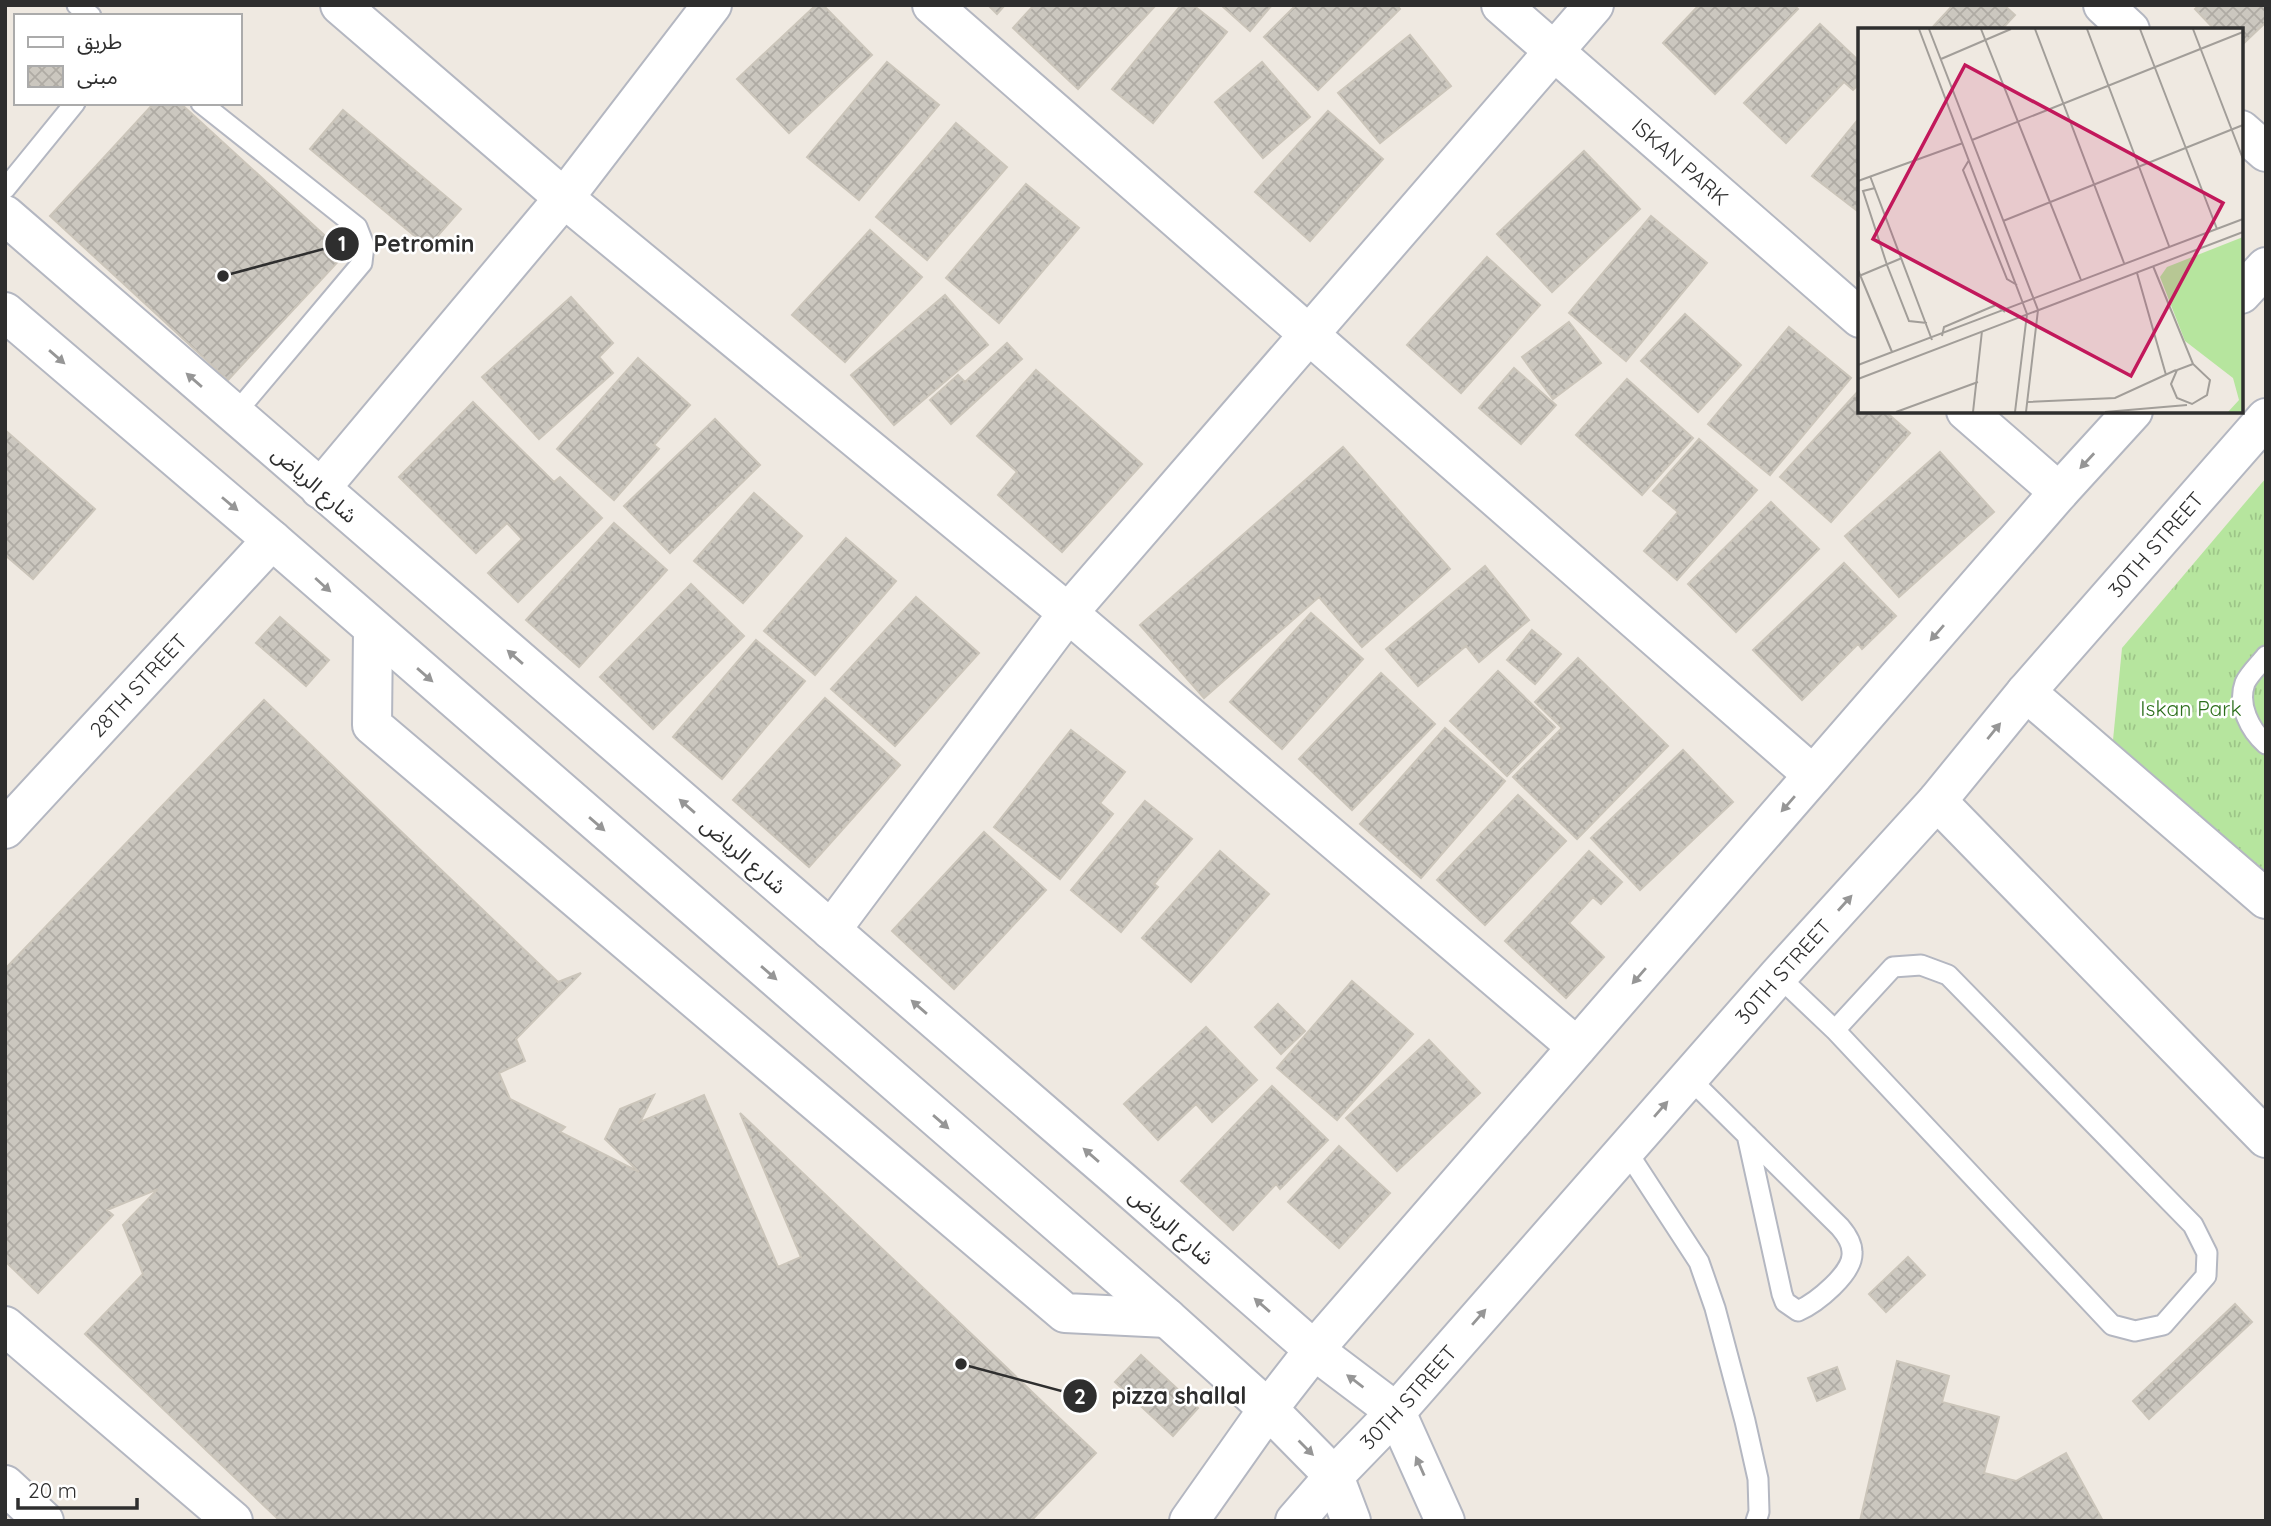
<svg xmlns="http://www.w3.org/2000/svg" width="2271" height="1526" viewBox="0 0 2271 1526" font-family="Quicksand,'Noto Sans Arabic',sans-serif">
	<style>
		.grass { fill: url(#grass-tufts) }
		.building { fill: url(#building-cross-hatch); stroke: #cbc5ba; stroke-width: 2 }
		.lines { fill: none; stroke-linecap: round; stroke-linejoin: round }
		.lane-casing { stroke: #b4b7c1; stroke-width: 23 }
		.street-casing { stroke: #b4b7c1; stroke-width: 42 }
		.secondary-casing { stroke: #b4b7c1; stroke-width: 42 }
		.lane { stroke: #fff; stroke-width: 19 }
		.street { stroke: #fff; stroke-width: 38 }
		.secondary { stroke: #fff; stroke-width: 38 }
		.oneway { fill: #969696 }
		.labels { text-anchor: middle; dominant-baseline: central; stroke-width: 5; stroke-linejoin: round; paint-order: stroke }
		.street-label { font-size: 21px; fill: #2e2e2e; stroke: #fff }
		.park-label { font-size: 21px; fill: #2c6e1b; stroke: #fff }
		.inset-road { fill: none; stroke: #a29e99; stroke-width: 2 }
		.view { fill: #c2185b; fill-opacity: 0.15; stroke: #c2185b; stroke-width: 3.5 }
		.inset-edge { fill: none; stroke: #2e2e2e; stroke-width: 3.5 }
		.leader { fill: none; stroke: #2e2e2e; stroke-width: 2.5 }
		.callout-dot { fill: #2e2e2e; stroke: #fff; stroke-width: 2.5 }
		.mark-label { font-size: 21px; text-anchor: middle; font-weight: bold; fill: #fff }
		.callout-label { font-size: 23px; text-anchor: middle; font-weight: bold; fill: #2e2e2e; stroke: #fff; stroke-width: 5; stroke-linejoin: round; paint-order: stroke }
	</style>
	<defs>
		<pattern id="grass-tufts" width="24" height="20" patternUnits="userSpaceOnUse" patternTransform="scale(1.75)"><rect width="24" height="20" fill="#b6e59e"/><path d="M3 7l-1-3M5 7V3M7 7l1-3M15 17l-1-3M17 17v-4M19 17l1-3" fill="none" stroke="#9dc588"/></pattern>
		<pattern id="building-cross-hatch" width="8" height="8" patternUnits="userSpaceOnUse" patternTransform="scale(1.75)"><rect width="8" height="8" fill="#cbc7bf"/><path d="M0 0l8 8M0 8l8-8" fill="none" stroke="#afaba4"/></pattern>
	</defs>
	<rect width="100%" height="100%" fill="#efe9e1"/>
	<!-- grass -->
	<path class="grass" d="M2266 478V872L2113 740 2122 648Z"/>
	<!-- building -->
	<path class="building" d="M816 5H823L872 55 789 133 737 79Z
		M988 5H1005L997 14Z
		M1034 5H1156L1078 89 1013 28Z
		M1181 5H1193L1227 32 1153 123 1112 89Z
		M1221 5H1272L1250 31Z
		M1296 5H1397L1400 9 1318 90 1264 37Z
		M1699 5H1794L1798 9 1715 94 1663 43Z
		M1953 5H2004L2015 15 2001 30H1930Z
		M2199 5H2266V22L2241 46V30H2215L2195 9Z
		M1820 24 1860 62V83L1853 90 1844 82 1786 143 1744 103Z
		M1410 35 1451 86 1380 143 1338 93Z
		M887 62 939 105 859 200 807 157Z
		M1262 62 1310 117 1263 158 1215 102Z
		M154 103H180L345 254 228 380 50 216Z
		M343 110 461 209 428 247 310 149Z
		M1328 111 1383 159 1310 241 1255 192Z
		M1860 117V213L1812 176Z
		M956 123 1007 167 927 260 876 217Z
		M1584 151 1640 209 1552 292 1497 234Z
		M1026 184 1079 228 999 323 946 278Z
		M1651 216 1707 263 1626 361 1569 313Z
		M870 230 922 277 845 362 792 315Z
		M1487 257 1540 305 1461 393 1407 345Z
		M945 295 988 345 894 425 851 375Z
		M571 297 613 343 599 357 613 373 539 439 482 377Z
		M1685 314 1741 365 1698 412 1641 361Z
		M1569 322 1601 363 1553 399 1522 357Z
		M1789 327 1851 378 1770 475 1708 424Z
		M1007 343 1022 359 951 424 930 400 958 375 965 382Z
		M638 358 690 405 654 445 659 449 614 500 557 449Z
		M1514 368 1556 405 1521 444 1479 408Z
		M1036 370 1142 464 1062 552 998 495 1017 472 977 436Z
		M1627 379 1693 438 1642 495 1576 435Z
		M1860 389V411H1885L1910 433 1831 522 1780 477Z
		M473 402 554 482 560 477 602 518 518 602 488 573 522 539 507 523 476 553 399 477Z
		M715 419 760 465 670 553 624 506Z
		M5 430 95 509 33 579 5 555Z
		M1699 439 1757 490 1677 580 1644 551 1678 512 1653 491Z
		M1343 447 1450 569 1362 647 1319 597 1204 698 1140 625Z
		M1940 452 1994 512 1899 597 1845 536Z
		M754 493 802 536 743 603 694 561Z
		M1771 502 1819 549 1736 632 1688 584Z
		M614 523 667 570 579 667 526 620Z
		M846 538 896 581 815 675 764 631Z
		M1844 563 1896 616 1862 649 1858 644 1802 700 1753 650Z
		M1485 566 1529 620 1479 662 1466 646 1418 686 1386 649Z
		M691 584 744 636 653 729 600 677Z
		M916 597 979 653 895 746 831 689Z
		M1311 613 1363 659 1282 749 1230 702Z
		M280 617 329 660 306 686 256 643Z
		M1532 630 1561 654 1535 684 1507 660Z
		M756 640 805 681 722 779 673 737Z
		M1578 658 1668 746 1577 839 1513 777 1562 728 1535 702Z
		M1498 671 1555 727 1507 776 1450 721Z
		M1381 673 1435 724 1352 810 1299 759Z
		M825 698 900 765 809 867 733 800Z
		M264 700 558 982 581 973 516 1039 525 1061 499 1073 510 1099 565 1127 560 1132 639 1172 605 1139 620 1109 654 1095 640 1122 704 1095 778 1267 801 1257 740 1113 1096 1453 1031 1521H280L85 1334 143 1274 123 1225 158 1189 107 1210 113 1215 38 1293 5 1261V969Z
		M1445 728 1505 781 1421 878 1360 824Z
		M1071 730 1125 772 1100 803 1113 814 1060 879 994 827Z
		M1683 750 1733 802 1640 890 1591 838Z
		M1518 795 1566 841 1485 925 1437 880Z
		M1145 801 1192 839 1154 884 1158 887 1121 932 1071 890Z
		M984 832 1046 890 954 989 892 931Z
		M1220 851 1269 894 1191 982 1142 938Z
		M1589 851 1622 882 1601 904 1593 897 1569 923 1604 957 1566 998 1505 941Z
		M1352 981 1413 1034 1337 1120 1277 1068Z
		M1278 1004 1305 1031 1281 1054 1255 1027Z
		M1206 1027 1257 1080 1212 1122 1196 1104 1158 1140 1124 1104Z
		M1429 1040 1480 1093 1397 1171 1346 1118Z
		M1272 1086 1328 1140 1280 1189 1276 1184 1233 1230 1181 1181Z
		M1339 1146 1390 1193 1339 1248 1288 1202Z
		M1908 1257 1925 1275 1886 1312 1869 1294Z
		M2235 1304 2252 1322 2149 1419 2133 1401Z
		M1141 1355 1198 1408 1173 1436 1115 1382Z
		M1897 1361 1949 1376 1942 1402 1999 1417 1984 1473 2016 1481 2066 1453 2103 1521H1860Z
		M1837 1367 1845 1389 1817 1401 1808 1378Z"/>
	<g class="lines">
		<defs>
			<path id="lane" d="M77 5 91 16
				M201 103 357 227 364 245 362 263 234 415
				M5 189 75 103
				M2266 656C2260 664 2249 674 2245 683 2237 705 2250 730 2266 744
				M1778 976 1835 1030 2112 1325 2135 1331 2163 1325 2206 1276 2207 1253 2193 1225 1948 975 1921 965 1893 967 1835 1030
				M1689 1078 1840 1227C1846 1234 1852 1242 1852 1252 1854 1273 1816 1303 1798 1311L1785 1302 1782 1294 1747 1135
				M1626 1150 1699 1262 1715 1308 1745 1421 1758 1479 1759 1512 1756 1521"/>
			<g id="street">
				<path d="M340 5 564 198 1068 613 1577 1047"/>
				<path d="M932 5 1813 775"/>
				<path id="s1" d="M1501 5 1860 318"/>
				<path d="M2103 5 2130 30"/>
				<path d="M2241 130 2266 152"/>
				<path d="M1966 411 2059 492"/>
				<path d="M320 489 564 198 712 5"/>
				<path d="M373 630 372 725 1065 1313 1167 1318"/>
				<path d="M2026 692 2266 899"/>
				<path d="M1937 801 2266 1138"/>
				<path id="s2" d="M5 829 272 540"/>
				<path d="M831 930 1068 613 1594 5"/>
				<path d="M5 1326 233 1521"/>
				<path d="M5 1485 44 1521"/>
			</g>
			<g id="secondary">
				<path d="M5 215 1119 1179 1314 1350 1396 1412 1445 1521"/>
				<path d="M2241 294 2266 267"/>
				<path d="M5 312 272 540 1167 1318 1268 1409 1334 1476 1351 1521"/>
				<path d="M1189 1521 1268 1409 1314 1350 2059 492 2133 411"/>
				<path id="s3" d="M1295 1521 1334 1476 1396 1412 1778 976 1937 801 2026 692 2266 418"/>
			</g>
		</defs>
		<!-- lane casing -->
		<use href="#lane" class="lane-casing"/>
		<!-- street casing -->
		<use href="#street" class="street-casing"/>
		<!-- secondary casing -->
		<use href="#secondary" class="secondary-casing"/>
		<!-- lane -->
		<use href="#lane" class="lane"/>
		<!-- street -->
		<use href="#street" class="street"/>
		<!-- secondary -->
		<use href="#secondary" class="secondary"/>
	</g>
	<!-- one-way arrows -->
	<defs><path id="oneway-solid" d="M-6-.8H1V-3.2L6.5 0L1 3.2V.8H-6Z" transform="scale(1.75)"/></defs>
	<g class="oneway">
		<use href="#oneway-solid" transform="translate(57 357) rotate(41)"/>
		<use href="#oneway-solid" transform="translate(194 380) rotate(-139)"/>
		<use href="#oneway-solid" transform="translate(2087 461) rotate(133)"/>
		<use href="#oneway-solid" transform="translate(230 504) rotate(40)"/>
		<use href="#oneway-solid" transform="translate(323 585) rotate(42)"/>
		<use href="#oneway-solid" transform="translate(1937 633) rotate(131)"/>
		<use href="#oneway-solid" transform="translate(515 657) rotate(-139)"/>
		<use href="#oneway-solid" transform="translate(425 675) rotate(41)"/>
		<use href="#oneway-solid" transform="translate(1994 731) rotate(-51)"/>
		<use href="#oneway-solid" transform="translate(1788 804) rotate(131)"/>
		<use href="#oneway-solid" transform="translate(687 806) rotate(-139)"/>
		<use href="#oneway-solid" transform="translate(597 824) rotate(41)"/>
		<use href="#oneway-solid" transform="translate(1845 903) rotate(-48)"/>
		<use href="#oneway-solid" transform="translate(769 973) rotate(41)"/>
		<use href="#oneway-solid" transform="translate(1639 976) rotate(131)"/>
		<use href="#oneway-solid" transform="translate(919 1007) rotate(-139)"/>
		<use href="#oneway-solid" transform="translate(1661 1109) rotate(-49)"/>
		<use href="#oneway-solid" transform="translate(941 1122) rotate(41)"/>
		<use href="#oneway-solid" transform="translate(1091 1155) rotate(-139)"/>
		<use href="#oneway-solid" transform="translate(1262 1305) rotate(-139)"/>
		<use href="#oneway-solid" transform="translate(1479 1317) rotate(-49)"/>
		<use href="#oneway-solid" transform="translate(1355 1381) rotate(-143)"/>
		<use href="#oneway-solid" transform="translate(1306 1448) rotate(45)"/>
		<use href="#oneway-solid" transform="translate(1420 1466) rotate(-114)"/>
	</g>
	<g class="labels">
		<!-- street labels -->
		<g class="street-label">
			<text stroke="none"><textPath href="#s1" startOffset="238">ISKAN PARK</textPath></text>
			<text transform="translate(315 484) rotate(41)">شارع الرياض</text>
			<text stroke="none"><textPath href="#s3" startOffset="1302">30TH STREET</textPath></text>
			<text stroke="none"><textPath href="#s2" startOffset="196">28TH STREET</textPath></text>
			<text transform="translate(744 855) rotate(41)">شارع الرياض</text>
			<text stroke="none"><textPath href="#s3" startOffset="735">30TH STREET</textPath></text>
			<text transform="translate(1172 1226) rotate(41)">شارع الرياض</text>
			<text stroke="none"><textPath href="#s3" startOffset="168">30TH STREET</textPath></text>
		</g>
		<!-- park labels -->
		<g class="park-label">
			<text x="2191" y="708">Iskan Park</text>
		</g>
	</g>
	<!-- overview -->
	<g transform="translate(1858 28)">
		<rect width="385" height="385" fill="#efe9e1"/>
		<path d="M385 209V384H370L381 372 375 350 327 313 302 249 309 239Z" fill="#b6e59e"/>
		<path class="inset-road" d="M61 1 169 286 157 384M71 1 180 282 168 384M123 1 223 252M177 1 266 235M229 1 311 218M282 1 359 201M335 1 385 131M83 31 153 1M114 112 385 4M111 132 105 142 149 251 159 257M12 148 74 312M0 153 105 115M17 160 5 163 29 237 51 293 69 295M145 193 385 97M295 238 335 336 352 352 349 367 334 376 319 370 313 356 319 342 335 336M0 242 34 324M279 245 308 347M1 248 44 230M84 308 86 299 138 277 147 284M0 337 385 191M0 351 385 204M169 374 257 370 318 342M38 384 120 354M115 384 124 303M247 384 329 377"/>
		<path class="view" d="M107 37 365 175 273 348 15 211Z"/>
		<rect width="385" height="385" class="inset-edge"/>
	</g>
	<!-- callouts -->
	<path class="leader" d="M223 276L342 244M961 1364L1080 1396"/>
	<g class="callout-dot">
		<circle cx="223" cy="276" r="7"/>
		<circle cx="961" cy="1364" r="7"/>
		<circle cx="342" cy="244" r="18"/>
		<circle cx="1080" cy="1396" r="18"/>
	</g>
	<g class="mark-label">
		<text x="342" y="251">1</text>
		<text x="1080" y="1404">2</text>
	</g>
	<g class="callout-label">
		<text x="424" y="252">Petromin</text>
		<text x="1179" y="1404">pizza shallal</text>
	</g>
	<!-- border -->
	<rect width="2271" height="1526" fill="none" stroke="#2e2e2e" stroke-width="14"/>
	<!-- legend -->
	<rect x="14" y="14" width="228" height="91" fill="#ffffff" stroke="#ababab" stroke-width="2"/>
	<rect x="28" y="37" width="35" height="10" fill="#ffffff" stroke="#ababab" stroke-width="2"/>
	<text x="77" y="49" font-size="21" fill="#2e2e2e">طريق</text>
	<rect x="28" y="66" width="35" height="21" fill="url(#building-cross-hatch)" stroke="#ababab" stroke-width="2"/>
	<text x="77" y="84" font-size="21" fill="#2e2e2e">مبنى</text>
	<!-- scale -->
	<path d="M18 1498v10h119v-10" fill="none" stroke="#2e2e2e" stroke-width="3.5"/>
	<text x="28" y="1498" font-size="21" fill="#2e2e2e" stroke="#ffffff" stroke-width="5" paint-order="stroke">20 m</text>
</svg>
